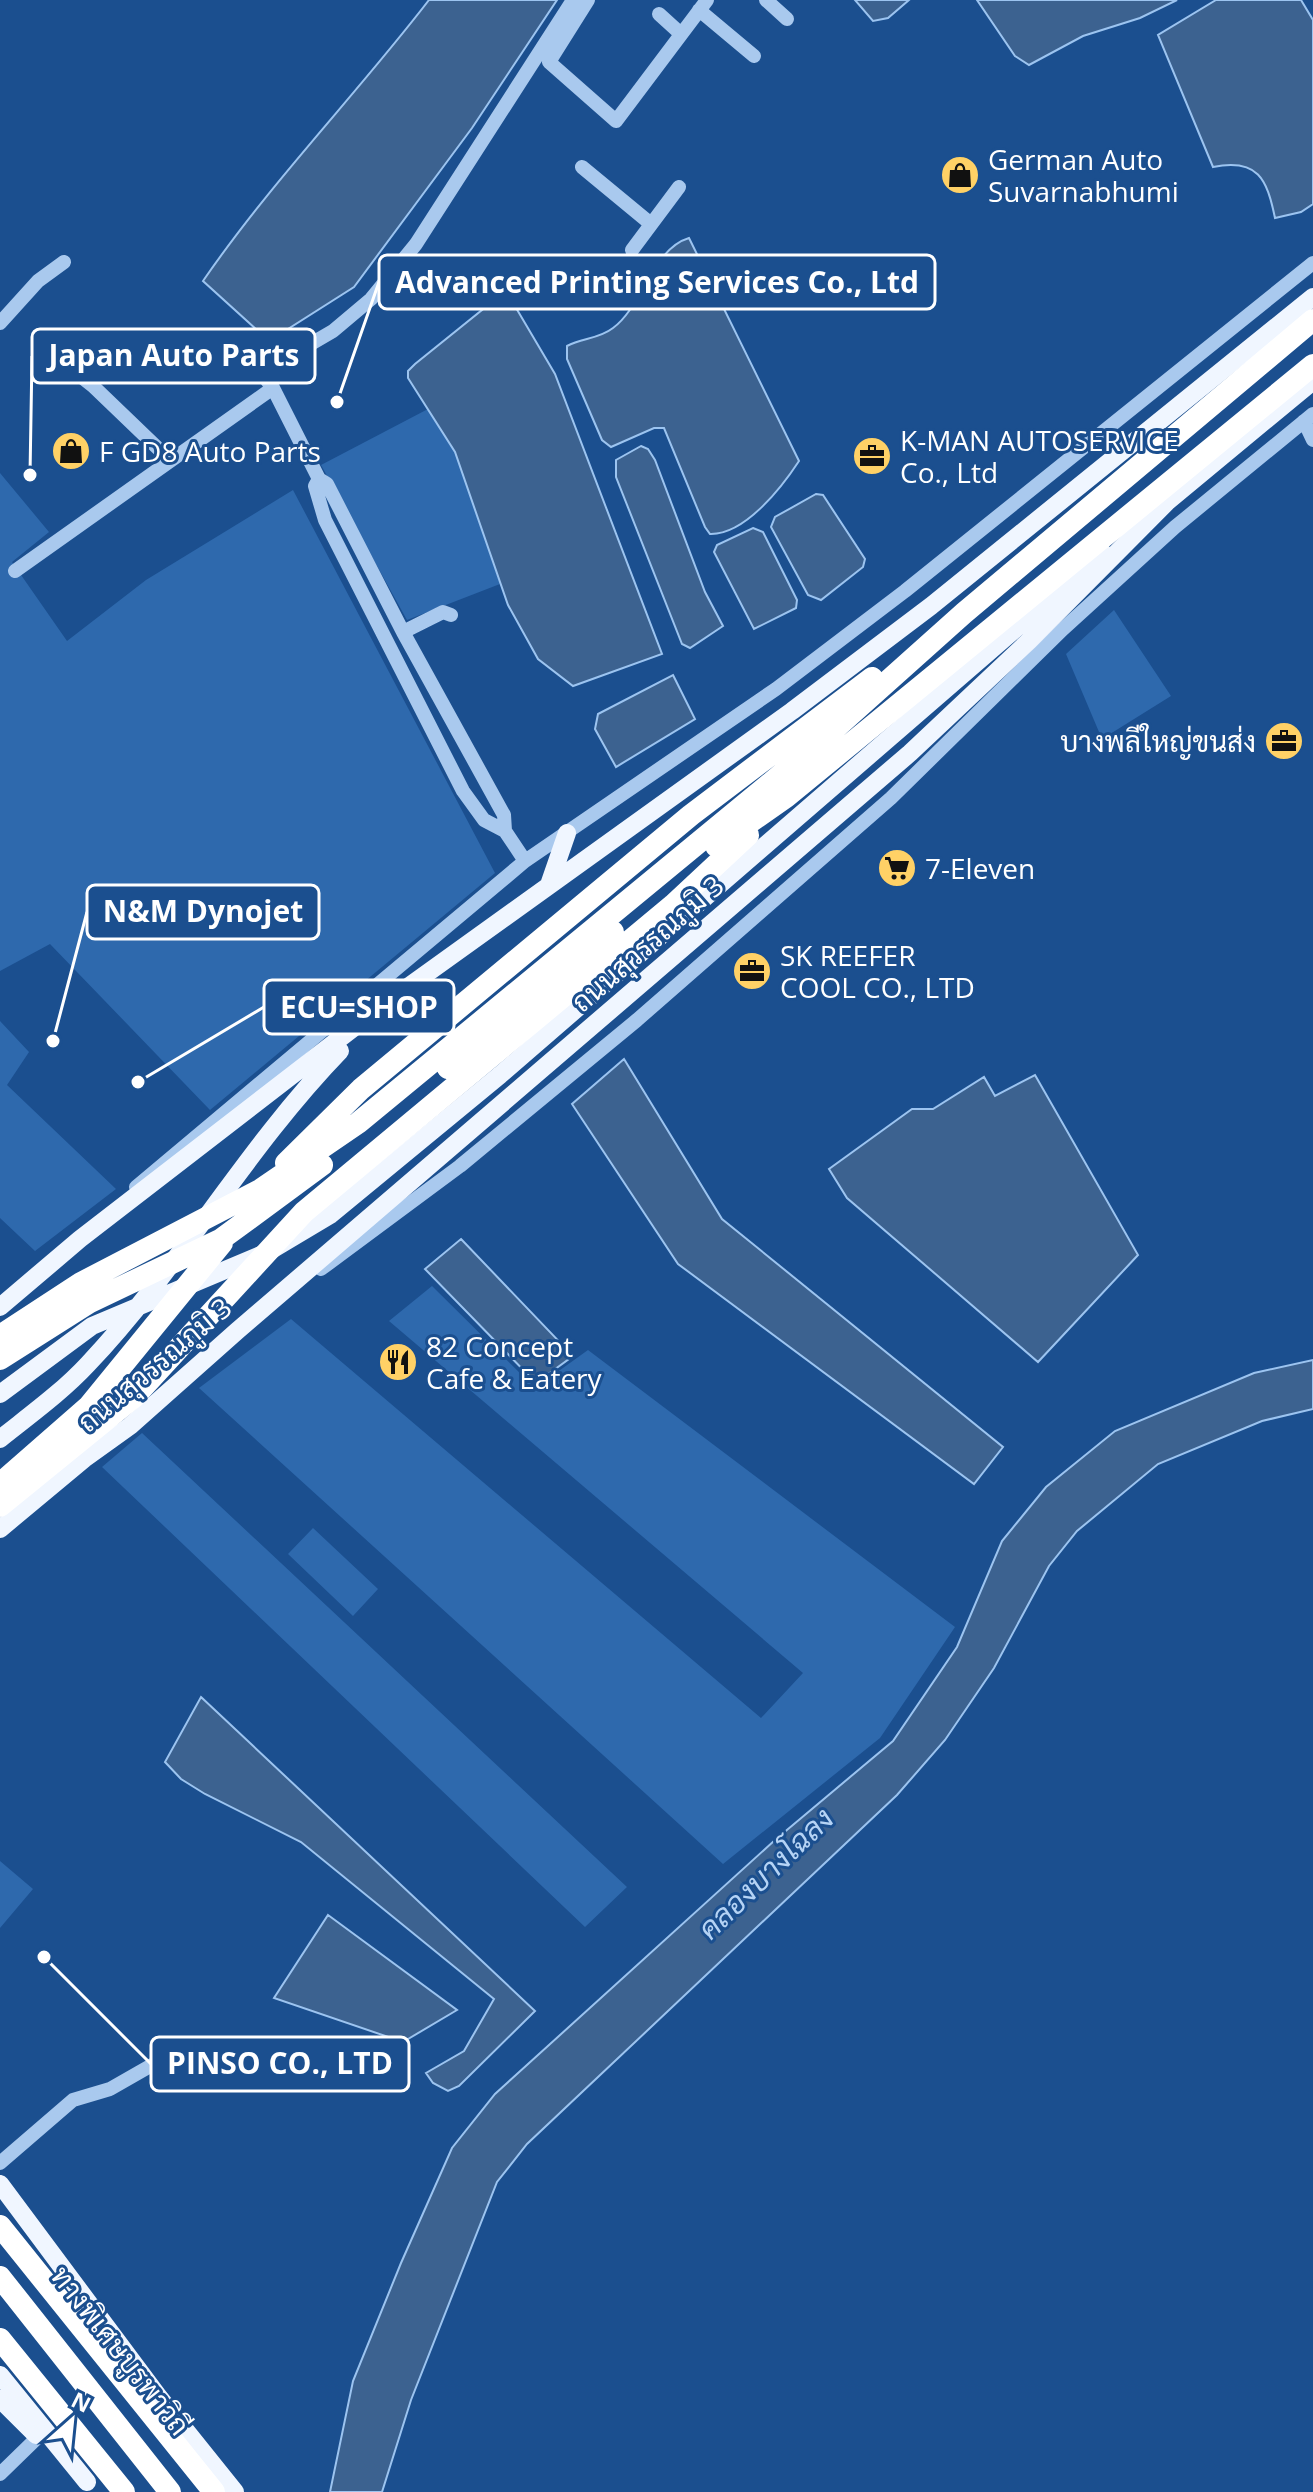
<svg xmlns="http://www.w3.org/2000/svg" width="1313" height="2492" viewBox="0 0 1313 2492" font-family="'Open Sans',Sarabun,sans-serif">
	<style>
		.green { fill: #2e69ad }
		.water { fill: #3c6290; stroke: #9cc4f0; stroke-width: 2 }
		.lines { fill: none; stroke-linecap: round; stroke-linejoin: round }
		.minor { stroke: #a9c9ee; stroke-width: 14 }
		.major { stroke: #f0f6ff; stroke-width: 18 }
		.highway { stroke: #fff; stroke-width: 22 }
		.labels { text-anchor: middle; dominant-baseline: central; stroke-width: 6; stroke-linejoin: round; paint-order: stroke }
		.poi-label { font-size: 28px; fill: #fff; stroke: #1b4f8f; text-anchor: start }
		.street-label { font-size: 28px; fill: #fff; stroke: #1b4f8f }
		.water-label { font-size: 30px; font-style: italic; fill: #b5d3f5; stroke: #1b4f8f }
		.leader { fill: none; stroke: #fff; stroke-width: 3 }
		.callout-dot { fill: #fff; stroke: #1b4f8f; stroke-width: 3 }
		.callout { fill: #1b4f8f; stroke: #fff; stroke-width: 3 }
		.callout-label { font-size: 30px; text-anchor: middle; font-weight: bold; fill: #fff }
	</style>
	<rect width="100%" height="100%" fill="#1b4f8f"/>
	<!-- green -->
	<path class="green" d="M428 409 455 452 500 584 407 620 321 465Z
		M0 473 49 532 12 562 67 641 146 580 293 490 495 873 210 1110 50 944 0 971Z
		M1114 610 1171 696 1102 739 1066 654Z
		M0 1021 29 1052 7 1085 116 1189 35 1251 0 1218Z
		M432 1286 535 1388 588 1350 955 1627 880 1738 723 1864 199 1388 291 1319 761 1718 803 1673 389 1321Z
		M142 1433 627 1887 585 1927 102 1467Z
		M313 1528 378 1589 353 1616 288 1554Z
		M0 1861 33 1889 0 1928Z"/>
	<!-- water -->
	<path class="water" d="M429 0H557L472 128 354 287 269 341 203 281C271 182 356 95 429 0Z
		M855 0H909L888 18 873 21Z
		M977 0H1177L1140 18 1083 36 1029 65 1015 56Z
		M1216 0H1301L1313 20V204L1301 212 1275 218C1267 179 1258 158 1213 167L1158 35Z
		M689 238 799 461C782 487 745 535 710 534L705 527 664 428H654L611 447 602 440 567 359V346C582 338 599 339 613 328 643 306 652 249 689 238Z
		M509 296 555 374 662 654 573 686 538 659 508 605 455 452 408 378V371L415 364 492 302Z
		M641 446 648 449 655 460 705 592 723 626 690 648 682 644 616 477V460Z
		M816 494 823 495 865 559 863 567 821 600 808 595 771 527 775 517Z
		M753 528 763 532 797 600 796 608 754 629 714 552 717 545Z
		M673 675 695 719 616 767 595 729 598 714Z
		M624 1059 722 1219 1003 1447 974 1484 678 1264 572 1104Z
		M1035 1075 1138 1255 1038 1362 847 1198 829 1169 912 1109H933L984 1077 995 1096Z
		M461 1239 573 1356 536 1383 425 1269Z
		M1313 1360V1409L1262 1421 1158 1464 1077 1531 1049 1566 994 1668 945 1740 897 1795 527 2144 497 2182 411 2400 382 2492H330L353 2381 401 2263 452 2148 495 2094 775 1840 893 1741 957 1647 1002 1541 1046 1487 1115 1431 1254 1373Z
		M201 1697 535 2011 459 2086 448 2091 433 2083 426 2073 464 2051 494 1999 301 1842 205 1794 181 1779 165 1762Z
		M328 1915 457 2010 403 2042 274 1998Z"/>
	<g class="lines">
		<!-- minor -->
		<path class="minor" d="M588 0 549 62 616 121 707 0
			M766 0 787 19
			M699 10 754 56
			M659 14 681 34
			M582 167 651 224
			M632 250 679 187
			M0 323 38 281 64 262
			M50 352 93 386 169 459
			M1304 421 1313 440
			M319 479 315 486 325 520 463 791 484 820 505 831
			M15 571 273 388
			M403 632 443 612 451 615
			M525 861 505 831 504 815 403 632 327 484 319 479 273 388 261 373 333 331 371 299 416 244 573 0
			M136 1187 525 861 776 689 905 591 1313 263
			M321 1269 460 1166 637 1020 891 798 1063 629 1175 527 1313 414
			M0 2163 73 2100 110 2089 152 2065
			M0 2474 38 2437"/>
		<!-- major -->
		<path class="major" d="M549 885 567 833
			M0 1307 80 1239 387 1002 792 711 931 606 1313 297
			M0 1394 92 1326 268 1252 330 1215 500 1075 1103 553
			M0 1439C30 1415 62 1392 88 1364 180 1267 246 1148 340 1051
			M0 1529 84 1459 130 1426 237 1331 910 753 1030 640 1168 501 1313 381
			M0 2184 158 2396 235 2492
			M0 2375 87 2482
			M0 2399 36 2435"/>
		<!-- highway -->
		<path class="highway" d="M716 846 786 797 1313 365
			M448 1068 522 1011 613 932
			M286 1163 361 1089 691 815 872 678
			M0 1336 81 1283 260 1190 358 1123 812 749 964 613 1313 320
			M0 1359 90 1302 220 1240 322 1165
			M0 1484 89 1406 222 1243
			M0 1506 134 1397 304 1212 673 905 748 835
			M0 2226 214 2492
			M0 2277 170 2492
			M0 2339 124 2492"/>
	</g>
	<!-- icons -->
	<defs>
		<symbol id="shop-disc" viewBox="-11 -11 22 22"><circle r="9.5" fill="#ffd166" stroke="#1b4f8f"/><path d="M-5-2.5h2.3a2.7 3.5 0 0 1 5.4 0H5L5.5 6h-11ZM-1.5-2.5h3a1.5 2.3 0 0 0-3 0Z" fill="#111"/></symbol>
		<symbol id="office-disc" viewBox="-11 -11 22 22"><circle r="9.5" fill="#ffd166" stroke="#1b4f8f"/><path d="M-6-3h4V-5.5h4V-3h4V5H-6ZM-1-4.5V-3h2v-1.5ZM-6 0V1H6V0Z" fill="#111"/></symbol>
		<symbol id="supermarket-disc" viewBox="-11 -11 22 22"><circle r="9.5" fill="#ffd166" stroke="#1b4f8f"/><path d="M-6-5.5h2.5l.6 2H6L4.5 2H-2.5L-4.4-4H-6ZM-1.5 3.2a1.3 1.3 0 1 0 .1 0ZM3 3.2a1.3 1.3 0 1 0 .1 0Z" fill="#111"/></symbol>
		<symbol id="restaurant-disc" viewBox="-11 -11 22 22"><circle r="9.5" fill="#ffd166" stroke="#1b4f8f"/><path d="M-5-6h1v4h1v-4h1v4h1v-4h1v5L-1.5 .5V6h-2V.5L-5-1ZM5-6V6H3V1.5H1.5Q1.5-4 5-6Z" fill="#111"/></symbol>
	</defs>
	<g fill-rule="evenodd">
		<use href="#shop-disc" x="938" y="153" width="44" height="44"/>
		<use href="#shop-disc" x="49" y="429" width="44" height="44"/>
		<use href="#office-disc" x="850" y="434" width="44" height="44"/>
		<use href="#office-disc" x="1262" y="719" width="44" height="44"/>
		<use href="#supermarket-disc" x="875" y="846" width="44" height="44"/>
		<use href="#office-disc" x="730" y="949" width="44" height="44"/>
		<use href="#restaurant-disc" x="376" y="1340" width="44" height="44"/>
	</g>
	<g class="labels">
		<!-- poi labels -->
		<g class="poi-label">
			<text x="988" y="159">German Auto<tspan x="988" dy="32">Suvarnabhumi</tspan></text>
			<text x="900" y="440">K-MAN AUTOSERVICE<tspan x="900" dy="32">Co., Ltd</tspan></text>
			<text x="99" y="451">F GD8 Auto Parts</text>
			<text x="1256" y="741" text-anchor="end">บางพลีใหญ่ขนส่ง</text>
			<text x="925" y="868">7-Eleven</text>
			<text x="780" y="955">SK REEFER<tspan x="780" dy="32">COOL CO., LTD</tspan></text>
			<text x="426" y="1346">82 Concept<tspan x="426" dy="32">Cafe &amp; Eatery</tspan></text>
		</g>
		<!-- street labels -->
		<g class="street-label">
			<text transform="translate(647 943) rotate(-41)">ถนนสุวรรณภูมิ 3</text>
			<text transform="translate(154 1364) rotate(-40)">ถนนสุวรรณภูมิ 3</text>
			<text transform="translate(121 2350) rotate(52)">ทางพิเศษบูรพาวิถี</text>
		</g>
		<!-- water labels -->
		<g class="water-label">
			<text transform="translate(765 1873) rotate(-44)">คลองบางโฉลง</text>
		</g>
	</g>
	<!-- callouts -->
	<path class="leader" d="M337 402L379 282M30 475L32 356M53 1041L87 912M138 1082L264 1007M44 1957L151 2064"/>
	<g class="callout-dot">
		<circle cx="337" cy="402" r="8"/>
		<circle cx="30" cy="475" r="8"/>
		<circle cx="53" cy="1041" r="8"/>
		<circle cx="138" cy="1082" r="8"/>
		<circle cx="44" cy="1957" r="8"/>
	</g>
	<g class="callout">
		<rect x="379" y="255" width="556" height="54" rx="8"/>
		<rect x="32" y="329" width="283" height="54" rx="8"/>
		<rect x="87" y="885" width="232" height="54" rx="8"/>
		<rect x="264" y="980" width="190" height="54" rx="8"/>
		<rect x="151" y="2037" width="258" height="54" rx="8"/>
	</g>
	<g class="callout-label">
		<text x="657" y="293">Advanced Printing Services Co., Ltd</text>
		<text x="174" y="366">Japan Auto Parts</text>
		<text x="203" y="922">N&amp;M Dynojet</text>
		<text x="359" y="1018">ECU=SHOP</text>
		<text x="280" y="2074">PINSO CO., LTD</text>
	</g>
	<!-- north arrow -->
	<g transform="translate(72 2420) rotate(27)" stroke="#1b4f8f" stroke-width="6" paint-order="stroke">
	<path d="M0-6L14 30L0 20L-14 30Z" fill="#ffffff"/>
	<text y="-12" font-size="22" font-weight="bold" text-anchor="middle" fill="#ffffff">N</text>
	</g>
</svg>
